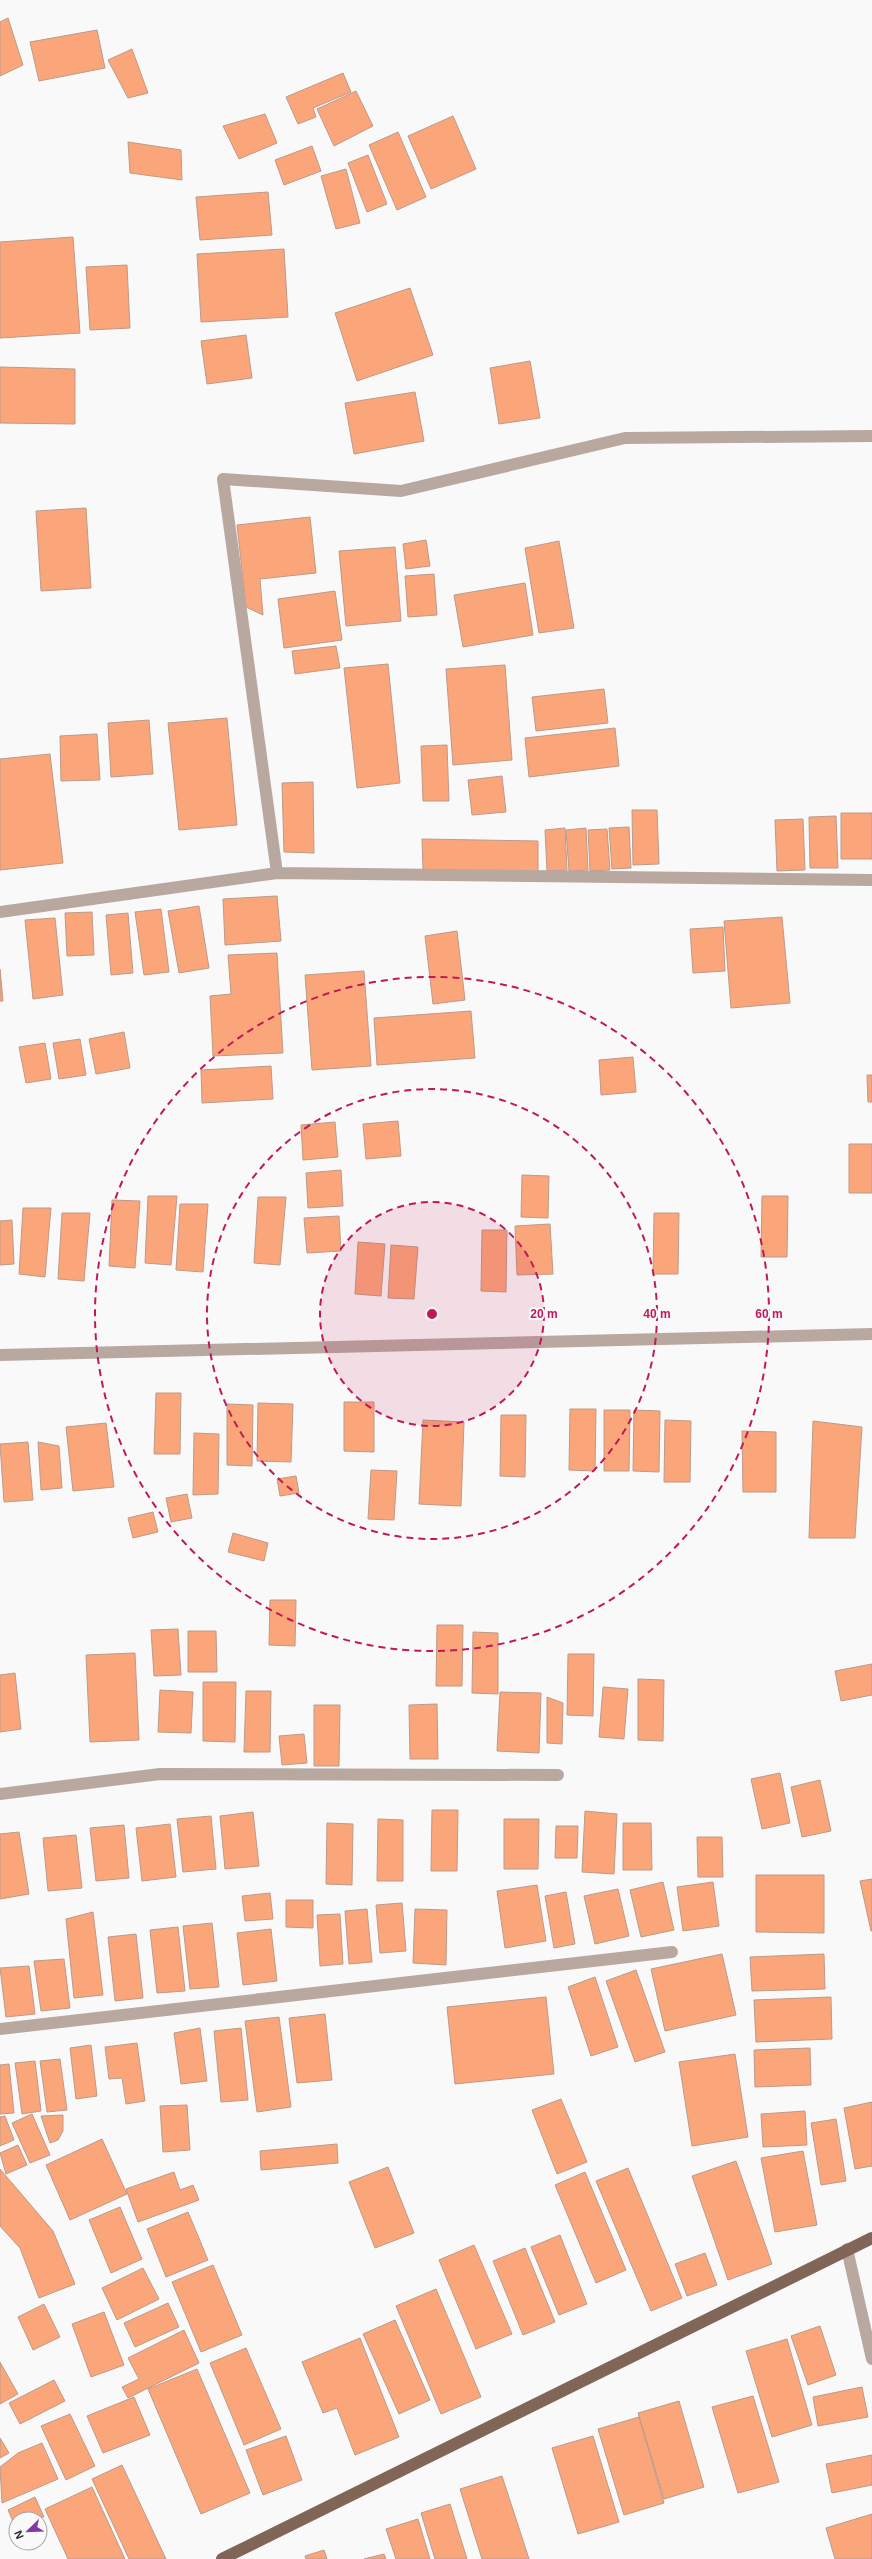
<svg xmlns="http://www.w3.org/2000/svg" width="872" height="2559" viewBox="0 0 872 2559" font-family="Arial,sans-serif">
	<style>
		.building { fill: #faa67a; stroke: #bd9a88 }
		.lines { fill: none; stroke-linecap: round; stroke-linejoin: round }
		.minor { stroke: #b8a8a0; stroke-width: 12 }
		.major { stroke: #816557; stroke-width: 12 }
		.ring { fill: none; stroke: #c2185b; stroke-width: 2; stroke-dasharray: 7 5 }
		.centre { fill: #c2185b; stroke: #f9f9f9; stroke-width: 2 }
		.ring-label { font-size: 12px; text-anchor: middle; font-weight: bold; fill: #c2185b; stroke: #f9f9f9; stroke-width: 4; stroke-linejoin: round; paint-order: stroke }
	</style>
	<rect width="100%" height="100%" fill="#f9f9f9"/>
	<!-- building -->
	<path class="building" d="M8 18 23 65 0 76V22Z
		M97 30 105 68 39 81 30 42Z
		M132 49 148 93 128 98 108 60Z
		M343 73 351 92 313 108 316 117 298 124 286 97Z
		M356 91 373 126 334 146 317 109Z
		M265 114 277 143 239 159 223 126Z
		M453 116 476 169 431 189 408 136Z
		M398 132 426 197 397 210 369 145Z
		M128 142 181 150 182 180 130 173Z
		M312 146 321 171 284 185 275 160Z
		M368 155 387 204 367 212 348 163Z
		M346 169 360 223 336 229 321 176Z
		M268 192 272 235 200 240 196 197Z
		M73 237 80 333 0 338V242Z
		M284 249 288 317 201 322 197 254Z
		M127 265 130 328 90 330 86 267Z
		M410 288 433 355 357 381 335 313Z
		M246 335 252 378 207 384 201 341Z
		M530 361 540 418 499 424 490 368Z
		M0 367 75 369V424L0 423Z
		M415 392 424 441 354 454 345 403Z
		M86 508 91 588 41 591 36 511Z
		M310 517 316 573 260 579 263 615 246 607 237 525Z
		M426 540 430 566 406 569 403 544Z
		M559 541 574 628 539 633 525 548Z
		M395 547 401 621 346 626 339 551Z
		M434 574 437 615 408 617 405 576Z
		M525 583 533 635 463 647 454 595Z
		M335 591 342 640 284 648 278 599Z
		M336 646 340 668 295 674 292 651Z
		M388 664 400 783 357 788 344 668Z
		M505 665 512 760 453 765 446 669Z
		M604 689 608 723 536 731 532 697Z
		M227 718 237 825 179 830 168 723Z
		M149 720 153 774 111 777 108 723Z
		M615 728 619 766 529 777 525 738Z
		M97 734 100 780 61 781 60 736Z
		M447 745 449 801H423L421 746Z
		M50 754 63 863 0 870V759Z
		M502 776 506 812 472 815 468 780Z
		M313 782 314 853 284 852 282 783Z
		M632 810H657L659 864 633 865Z
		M841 813H872V859H841Z
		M836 816 838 868H810L809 817Z
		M803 819 805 870 777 871 775 820Z
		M629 827 631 868 612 869 609 828Z
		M565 828 567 870 547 871 545 830Z
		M586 828 588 870 569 871 566 830Z
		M607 829 610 870 590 871 588 830Z
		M422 839 538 841V873L423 870Z
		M277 896 281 941 225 945 223 899Z
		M199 906 209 968 179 973 168 911Z
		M161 909 169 972 144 975 135 912Z
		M92 912 94 955 67 956 65 913Z
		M128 913 133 973 111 975 106 915Z
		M782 917 790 1003 731 1008 724 921Z
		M55 918 63 995 33 999 25 920Z
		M723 927 725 971 693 973 690 929Z
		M457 931 465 1000 433 1004 425 936Z
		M277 953 283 1053 213 1056 210 996 231 994 228 955Z
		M0 969 3 1001H0Z
		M364 971 371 1066 312 1070 305 975Z
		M471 1011 475 1058 377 1065 374 1018Z
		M124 1032 130 1068 96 1074 89 1039Z
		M80 1039 86 1075 59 1079 53 1043Z
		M45 1043 51 1079 26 1083 19 1047Z
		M633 1057 636 1092 601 1095 599 1060Z
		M271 1066 273 1099 202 1103 201 1070Z
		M867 1075H872V1102H868Z
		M398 1121 401 1156 366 1159 363 1124Z
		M335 1122 338 1157 303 1160 301 1125Z
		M849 1144H872V1193H849Z
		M341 1170 343 1206 308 1208 306 1173Z
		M522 1175 549 1176 548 1218 521 1217Z
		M148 1196H177L171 1265 145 1263Z
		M762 1196H788L787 1257H761Z
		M258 1197H286L280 1265 254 1263Z
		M112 1200 140 1201 135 1268 109 1266Z
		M180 1204H208L203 1272 176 1270Z
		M23 1208H51L45 1277 19 1274Z
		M62 1213H90L84 1281 58 1279Z
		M654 1213H679L678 1274H653Z
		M339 1216 341 1251 307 1253 304 1218Z
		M12 1220 14 1264 0 1265V1221Z
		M550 1224 553 1274 517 1275 515 1226Z
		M482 1230H507L506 1292 481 1291Z
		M358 1242 385 1244 381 1296 355 1294Z
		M391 1245 418 1247 414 1299 388 1298Z
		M156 1393H181L180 1454H154Z
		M344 1402H374V1452L344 1451Z
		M258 1403 293 1404 291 1462 257 1461Z
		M227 1404 253 1405 252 1466 227 1465Z
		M570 1409H596L595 1471 569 1470Z
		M604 1410H630L629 1471H604Z
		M634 1410 660 1411 659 1472 633 1471Z
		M501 1415H526L525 1477 500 1476Z
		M423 1420 464 1422 461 1506 419 1504Z
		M665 1420 691 1421 690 1482H664Z
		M813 1421 862 1427 855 1538H809Z
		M106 1423 114 1487 73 1491 66 1427Z
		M742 1431 776 1432V1492H743Z
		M194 1433 219 1434 218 1494 193 1495Z
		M28 1442 33 1500 4 1502 0 1444Z
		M38 1442 59 1446 62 1488 41 1490Z
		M371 1470 397 1471 394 1520 368 1519Z
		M296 1476 299 1493 280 1496 277 1479Z
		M187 1494 192 1518 171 1522 166 1498Z
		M153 1512 158 1532 133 1538 128 1518Z
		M233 1533 268 1543 264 1561 228 1552Z
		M270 1600H296L295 1646 269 1645Z
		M437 1625H463L462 1686H436Z
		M178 1629 181 1675 154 1676 151 1630Z
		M188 1631H216L217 1672H188Z
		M473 1632 498 1633V1694L472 1693Z
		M135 1653 139 1740 90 1742 86 1655Z
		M568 1654H594L593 1716 567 1715Z
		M872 1664V1695L841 1701 835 1671Z
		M15 1673 21 1729 0 1732V1675Z
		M638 1679 664 1680 663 1741 638 1740Z
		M203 1682H236L235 1742 203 1741Z
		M603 1687 628 1689 624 1739 599 1737Z
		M160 1690 193 1692 191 1733 158 1732Z
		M246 1691H271L270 1752H244Z
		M500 1692 541 1693 539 1753 497 1751Z
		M547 1697 563 1703 562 1744 547 1743Z
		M437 1704 438 1759H410L409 1705Z
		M314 1705H340L339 1766H314Z
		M304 1734 307 1763 282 1765 279 1736Z
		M780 1773 790 1823 762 1829 751 1779Z
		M820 1780 831 1831 802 1837 791 1787Z
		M432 1810H458L457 1871H431Z
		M585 1811 617 1814 614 1874 582 1872Z
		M253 1812 259 1866 225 1869 220 1816Z
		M211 1816 216 1869 183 1872 177 1819Z
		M378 1819 403 1820V1881H377Z
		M504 1819H539L538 1869H504Z
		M327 1823 353 1824 352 1885 326 1884Z
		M623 1823H651L652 1870H623Z
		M170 1824 176 1877 142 1881 136 1828Z
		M124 1825 129 1878 96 1881 90 1828Z
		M556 1826H578L577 1858H555Z
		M19 1832 29 1894 0 1899V1834Z
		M76 1835 82 1888 48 1891 43 1838Z
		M697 1837H722L723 1877H698Z
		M756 1875H824V1933L756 1932Z
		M872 1879V1931H871L860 1881Z
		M663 1882 674 1930 641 1937 630 1890Z
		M713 1882 719 1926 683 1931 677 1887Z
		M537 1885 546 1941 505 1948 497 1891Z
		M618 1889 629 1936 595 1944 584 1896Z
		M566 1892 575 1944 554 1948 545 1896Z
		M270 1893 273 1919 245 1921 242 1896Z
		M286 1900H313V1928L286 1927Z
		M402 1903 406 1951 380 1953 376 1905Z
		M367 1909 372 1962 349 1964 345 1911Z
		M415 1909 447 1910 446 1965 413 1963Z
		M93 1912 103 1995 74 1998 66 1919Z
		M340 1914 343 1964 320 1966 317 1915Z
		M212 1923 219 1987 190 1989 183 1926Z
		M178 1927 185 1991 157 1993 150 1930Z
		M271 1929 277 1981 243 1985 237 1933Z
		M136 1934 143 1998 115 2001 108 1937Z
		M722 1954 736 2015 665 2031 651 1969Z
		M824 1954 825 1989 752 1991 750 1957Z
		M64 1959 70 2008 41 2011 34 1961Z
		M29 1966 35 2014 6 2017 0 1968Z
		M636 1970 665 2052 635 2062 606 1981Z
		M595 1977 618 2047 591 2056 568 1987Z
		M546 1997 554 2074 455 2084 447 2007Z
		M831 1997 832 2039 756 2042 754 2000Z
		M325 2014 332 2080 297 2083 289 2018Z
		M279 2017 291 2107 257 2112 245 2021Z
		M200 2028 207 2081 181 2084 174 2033Z
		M241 2028 248 2100 221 2102 214 2031Z
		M137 2043 145 2101 126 2104 122 2078 109 2079 105 2047Z
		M91 2045 97 2096 76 2099 70 2048Z
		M810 2048 811 2085 755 2087 754 2050Z
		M735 2054 748 2137 692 2146 679 2062Z
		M60 2059 67 2110 47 2112 40 2061Z
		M35 2061 41 2111 22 2114 15 2063Z
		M9 2064 14 2113 0 2114V2065Z
		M561 2099 587 2162 557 2174 532 2110Z
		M872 2102V2166L855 2169 844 2108Z
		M187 2105 190 2150 163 2152 160 2106Z
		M805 2111 807 2145 763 2147 761 2114Z
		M32 2114 50 2155 30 2163 12 2123Z
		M63 2115V2131L58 2140 50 2143 41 2116Z
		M5 2116 14 2140 0 2146V2117Z
		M836 2119 846 2181 821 2185 811 2123Z
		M102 2139 127 2194 70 2220 46 2165Z
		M337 2144 338 2163 261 2170 260 2151Z
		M18 2145 27 2165 6 2174 0 2153Z
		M803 2151 817 2225 775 2232 761 2158Z
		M736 2161 772 2264 728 2280 692 2176Z
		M388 2167 414 2233 375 2248 349 2182Z
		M628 2168 682 2298 651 2311 596 2181Z
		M0 2169 53 2231 75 2284 39 2298 20 2248 0 2226Z
		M174 2172 180 2190 193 2185 199 2200 138 2222 126 2189Z
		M585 2172 626 2270 596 2283 555 2185Z
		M120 2207 142 2259 111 2273 89 2220Z
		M188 2212 208 2260 166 2277 147 2229Z
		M560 2235 587 2304 559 2315 531 2247Z
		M474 2245 512 2334 476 2349 439 2260Z
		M525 2248 555 2322 523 2335 493 2261Z
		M705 2253 717 2285 687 2296 675 2264Z
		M213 2265 242 2335 201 2352 172 2282Z
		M143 2268 159 2299 117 2320 102 2288Z
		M436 2289 481 2397 441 2414 396 2306Z
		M168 2303 179 2327 135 2347 124 2323Z
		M44 2304 60 2337 33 2350 18 2317Z
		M104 2312 124 2365 91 2377 72 2324Z
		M395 2320 430 2400 399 2414 363 2334Z
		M820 2326 836 2375 808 2385 791 2336Z
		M184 2330 199 2363 128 2398 122 2387 139 2379 128 2358Z
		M360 2338 399 2437 355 2455 337 2408 323 2413 302 2362Z
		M787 2339 812 2425 772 2437 746 2351Z
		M246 2348 281 2429 244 2445 210 2363Z
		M0 2362 18 2394 0 2404Z
		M197 2369 250 2493 201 2514 148 2389Z
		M54 2380 65 2401 20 2424 9 2403Z
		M862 2387 868 2417 818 2426 813 2397Z
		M753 2396 779 2482 738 2493 712 2407Z
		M134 2397 150 2435 103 2453 87 2416Z
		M679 2401 704 2487 664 2499 638 2413Z
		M70 2414 95 2466 66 2480 41 2426Z
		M639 2417 664 2503 624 2515 598 2429Z
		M286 2436 302 2480 263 2495 246 2450Z
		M593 2436 619 2522 578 2534 552 2448Z
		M0 2438 9 2453 0 2458Z
		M42 2443 58 2479 2 2503 0 2467 18 2453Z
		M872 2455V2485L832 2493 826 2464Z
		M122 2465 166 2559H129L92 2479Z
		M502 2476 529 2559H482L460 2489Z
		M92 2487 125 2559H68L45 2509Z
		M35 2497 44 2517 16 2519V2528L8 2510Z
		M450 2504 467 2559H435L421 2513Z
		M872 2514V2559H835L826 2528Z
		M418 2519 430 2559H396L386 2529Z
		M324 2550 327 2559H306L305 2556Z
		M384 2554 386 2559H364Z"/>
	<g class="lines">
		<!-- minor -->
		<path class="minor" d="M277 873 223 479 401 491 625 438 872 436
			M0 912 277 873 872 880
			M0 1355 872 1334
			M0 1794 160 1774 558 1775
			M0 2029 672 1952
			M847 2249 872 2359"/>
		<!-- major -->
		<path class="major" d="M222 2559 872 2238"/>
	</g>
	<!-- distance rings -->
	<circle cx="432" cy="1314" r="112" fill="#c2185b" fill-opacity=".12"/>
	<g class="ring">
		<circle cx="432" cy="1314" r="112"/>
		<circle cx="432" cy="1314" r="225"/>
		<circle cx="432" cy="1314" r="337"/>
	</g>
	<circle cx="432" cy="1314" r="6" class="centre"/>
	<g class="ring-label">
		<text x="544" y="1318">20 m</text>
		<text x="657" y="1318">40 m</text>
		<text x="769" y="1318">60 m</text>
	</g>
	<!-- north arrow -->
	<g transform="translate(28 2531) rotate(247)"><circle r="19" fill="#f9f9f9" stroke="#a5a5aa"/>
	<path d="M0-3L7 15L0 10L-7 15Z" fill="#8436a6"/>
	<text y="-6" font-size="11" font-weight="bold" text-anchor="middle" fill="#282633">N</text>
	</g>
</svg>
